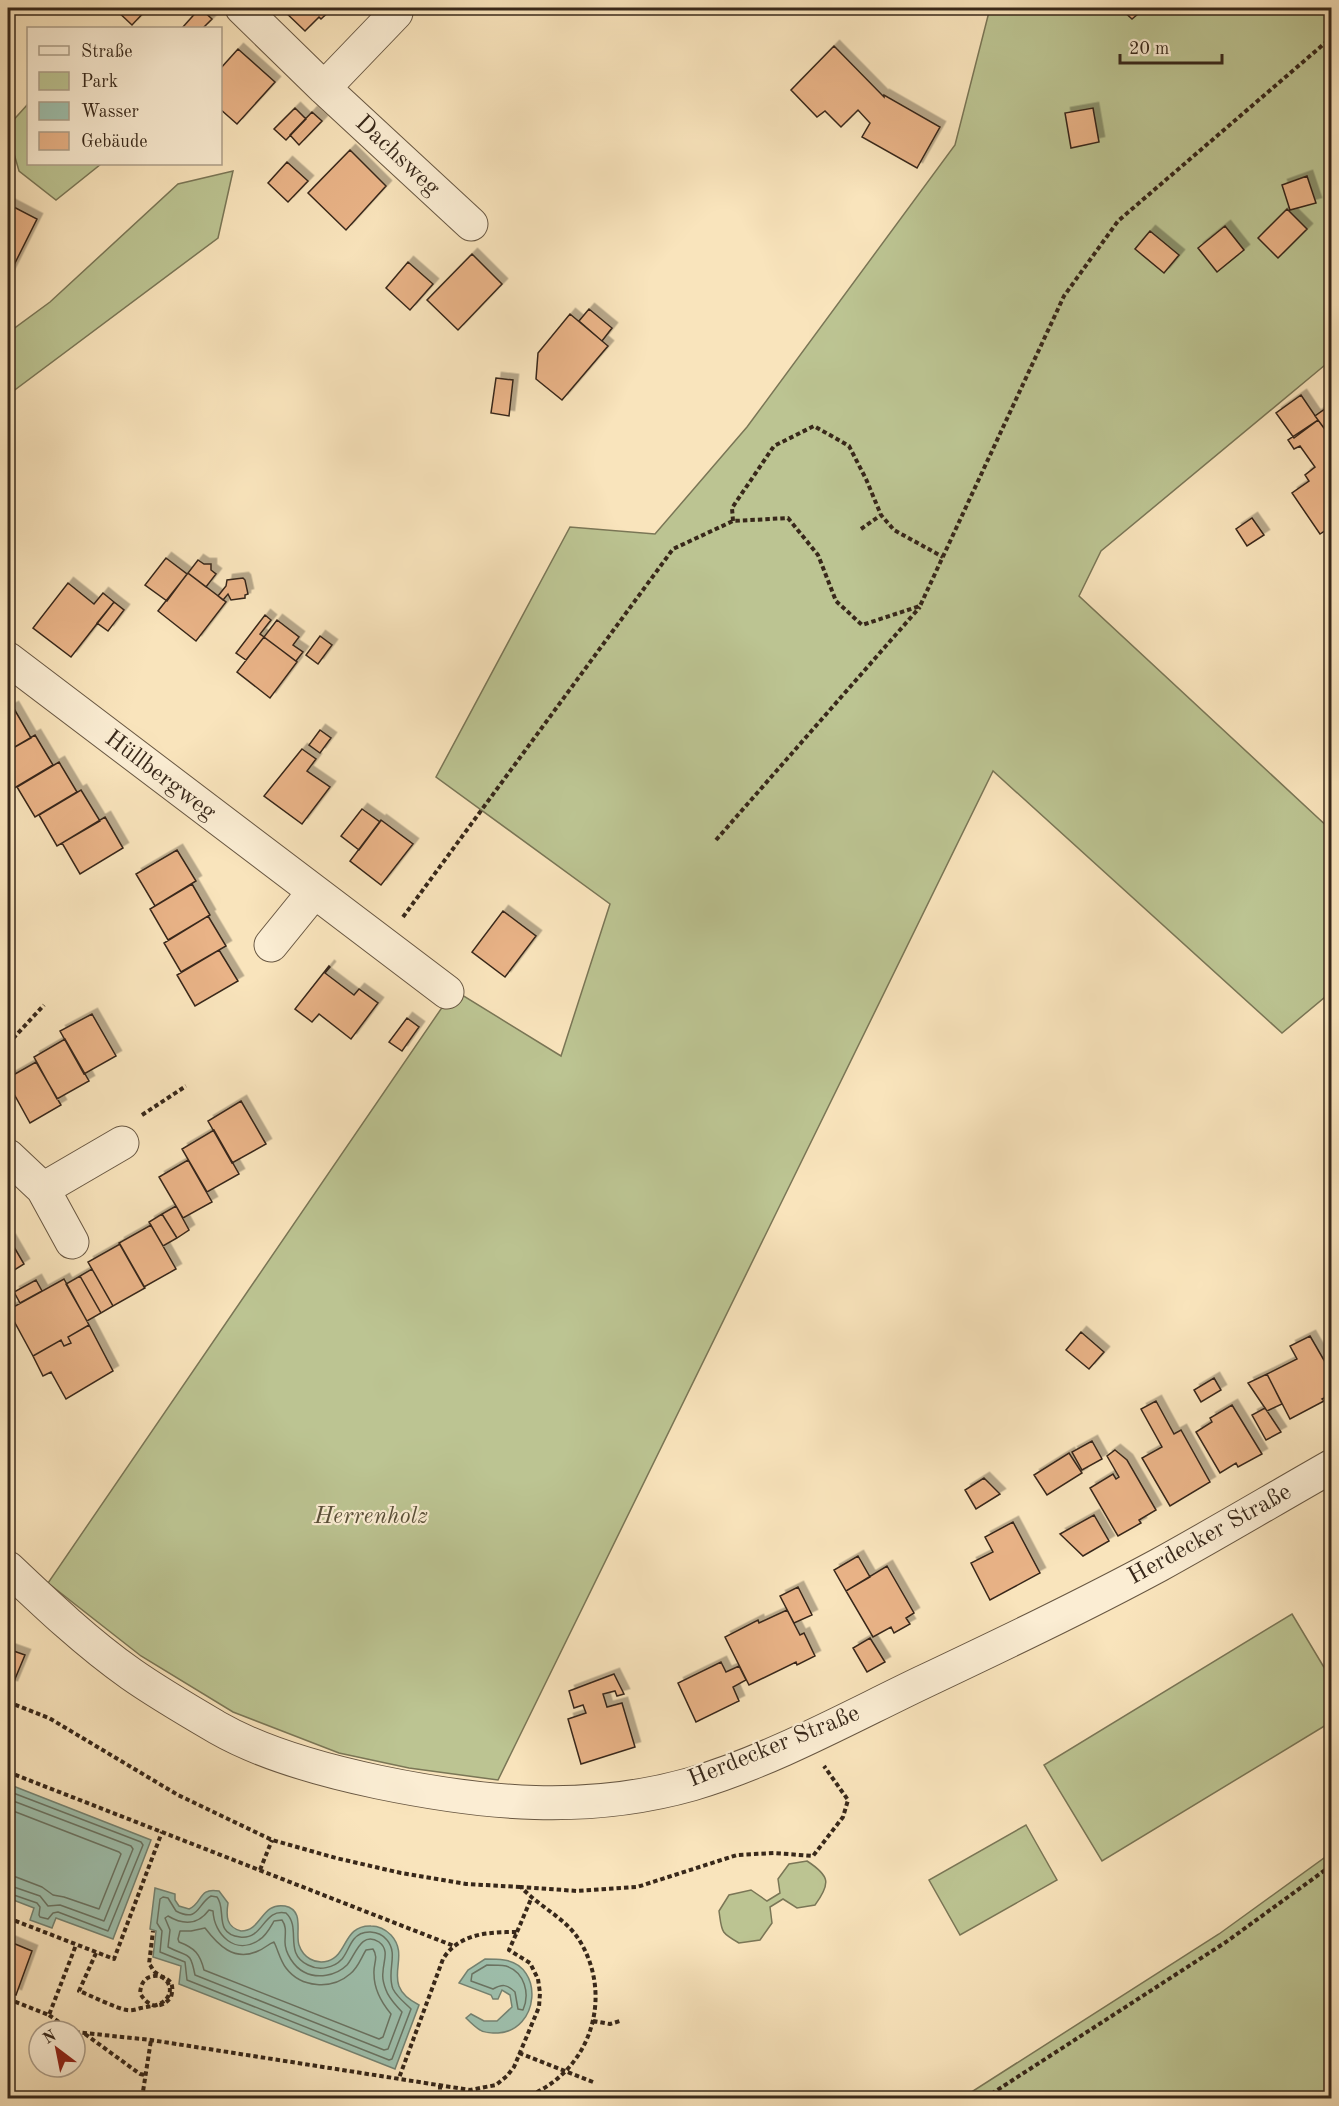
<svg xmlns="http://www.w3.org/2000/svg" width="1339" height="2106" viewBox="0 0 1339 2106" font-family="'Old Standard TT',serif">
	<style>
		.green { fill: #bcc492; stroke: #7a7656; stroke-width: 1.5 }
		.water { fill: #9ebfac; stroke: #758372; stroke-width: 1.5 }
		.lines { fill: none; stroke-linecap: round; stroke-linejoin: round }
		.shore { stroke: #6b7463; stroke-width: 1.5 }
		.building { fill: #e9b387; stroke: #38281a; stroke-width: 1.5; filter: url(#shadow) }
		.minor-casing { stroke: #685742; stroke-width: 35 }
		.path { stroke: #38281a; stroke-width: 4; stroke-dasharray: 4.5 3; stroke-linecap: butt }
		.minor { stroke: #fbedd3; stroke-width: 33 }
		.labels { text-anchor: middle; dominant-baseline: central; stroke-width: 4.5; stroke-linejoin: round; paint-order: stroke }
		.street-label { font-size: 24px; fill: #38281a; stroke: #fbedd3 }
		.park-label { font-size: 24px; font-style: italic; fill: #594f38; stroke: #fbedd3 }
	</style>
	<defs>
		<filter id="shadow"><feDropShadow dx="5.5" dy="-5.5" stdDeviation="0" flood-color="#0004"/></filter>
	</defs>
	<rect width="100%" height="100%" fill="#f9e4bc"/>
	<filter id="stains"><feTurbulence type="fractalNoise" baseFrequency=".00333" numOctaves="4"/><feColorMatrix values="0 0 0 0 .2 0 0 0 0 .09 0 0 0 0 .02 0 0 0 .5 -.17"/></filter>
	<radialGradient id="worn" r=".72"><stop offset=".6" stop-color="#630" stop-opacity="0"/><stop offset="1" stop-color="#630" stop-opacity=".3"/></radialGradient>
	<!-- green -->
	<path class="green" d="M990 8H1331V360L1101 551 1079 596 1331 830 1332 975 1325 997 1282 1033 993 771 498 1780 409 1768 339 1753 233 1712 141 1656 48 1583 454 990 561 1056 610 904 436 777 570 527 655 534 747 427 955 145Z
		M28 104V164H101L56 200 19 171 8 133V126Z
		M233 171 218 238 8 395V333L50 302 178 184Z
		M1292 1614 1331 1679V1722L1102 1861 1044 1765Z
		M1026 1825 1057 1880 960 1935 929 1880Z
		M1331 1853V2098H962L1219 1934Z
		M807 1861C830 1876 831 1883 815 1905L797 1908 783 1899 770 1907 772 1923 760 1940 739 1943C720 1932 722 1932 719 1911L729 1895 751 1890 767 1901 780 1893 778 1879 789 1864Z"/>
	<!-- water -->
	<path class="water" d="M8 1784 151 1840 113 1939 56 1918 52 1928 30 1920 34 1908 8 1898Z
		M155 1888 175 1894V1900L179 1906 189 1909C203 1903 198 1887 219 1891L228 1903C226 1916 226 1927 241 1931 262 1931 261 1902 285 1906 305 1910 295 1933 299 1945 303 1957 315 1965 328 1961 348 1955 343 1925 371 1926 379 1926 386 1930 391 1935 413 1959 377 1984 419 2005L395 2069 179 1984 181 1966 153 1957 156 1931 150 1929Z
		M485 1959C491 1959 498 1959 504 1960 545 1966 539 2031 498 2033 492 2033 484 2033 480 2030 475 2027 470 2022 466 2018L471 2014 484 2021H497L512 2007 510 1995 502 1990 498 1999H493L491 1995 459 1983 468 1970Z"/>
	<g class="lines">
		<!-- shore -->
		<path class="shore" d="M8 1791 141 1842 143 1845 108 1931 58 1912 53 1913 48 1919 40 1917 39 1915 40 1907 37 1903 8 1893
			M8 1799 131 1846 133 1849 104 1921 60 1905 48 1906 40 1896 8 1885
			M8 1809 119 1852 121 1854 99 1909 64 1897 53 1895 42 1887 16 1877 8 1876
			M211 1896 217 1897C227 1909 213 1934 240 1937 264 1940 263 1908 286 1913 302 1928 283 1953 308 1965 319 1971 334 1968 342 1959 347 1953 349 1945 354 1939 362 1929 379 1930 387 1940 399 1954 386 1972 393 1989 397 1997 405 2003 411 2009L392 2059 389 2060 187 1980 185 1962 160 1952 162 1931 157 1923 160 1899 163 1897 168 1898 176 1911C199 1923 197 1904 211 1896Z
			M209 1910 213 1911C214 1935 236 1956 259 1940 266 1936 270 1928 274 1921L282 1920C287 1927 285 1934 285 1942 285 1953 294 1967 304 1972 317 1979 336 1976 347 1965 355 1956 361 1930 379 1942 390 1950 383 1962 383 1972 382 1978 384 1985 386 1990 389 1999 396 2005 402 2012L388 2049 384 2050 195 1975C190 1950 189 1958 168 1947L170 1930 165 1918 168 1916C183 1925 198 1925 209 1910Z
			M205 1928C218 1945 234 1962 258 1951 264 1949 268 1944 274 1942 278 1950 280 1960 286 1968 301 1988 332 1990 350 1974 358 1968 361 1958 366 1950L373 1949C379 1958 373 1964 374 1974 374 1990 381 2002 391 2014L383 2037 379 2039 204 1970C200 1954 195 1948 179 1942L178 1939 180 1931H191Z
			M487 1965C493 1965 500 1965 506 1966 525 1972 530 1994 523 2010L518 2009 515 1992C507 1984 502 1984 493 1989L471 1981 472 1974Z"/>
	</g>
	<!-- building -->
	<path class="building" d="M114 8H148L132 25Z
		M200 8 212 19 203 28H182Z
		M281 8H333L321 19 319 17 305 31Z
		M1120 8H1145L1132 19Z
		M834 46 884 97V95L940 127 917 168 862 137 870 123 858 110 841 127 825 111 817 117 791 90Z
		M238 49 275 82 237 124 220 109V69Z
		M295 108 306 119 286 140 274 129Z
		M1093 108 1099 142 1071 148 1065 113Z
		M312 112 322 121 299 145 290 135Z
		M350 150 386 186 346 230 308 193Z
		M287 162 308 181 288 202 268 183Z
		M1307 176 1316 203 1290 210 1282 185Z
		M8 204 37 219 8 277Z
		M1287 209 1307 229 1278 258 1258 238Z
		M1225 226 1244 250 1217 272 1198 248Z
		M1150 231 1179 255 1164 273 1135 249Z
		M472 254 502 284 458 330 427 300Z
		M408 262 433 284 410 310 386 288Z
		M589 309 612 328 602 341 579 321Z
		M570 314 608 346 562 400 536 379 538 353Z
		M496 378 513 380 509 416 491 413Z
		M1301 395 1318 420 1294 438 1276 413Z
		M1332 404V439L1315 416Z
		M1318 420 1332 439V526L1320 534 1292 493 1309 481 1305 475 1315 467 1300 446 1294 449 1288 440Z
		M1252 518 1264 535 1247 546 1236 529Z
		M166 558 187 574 167 601 145 585Z
		M198 560 204 564H211V570L216 574 206 587 188 573Z
		M188 573 226 602 196 641 158 611Z
		M243 578 245 580 248 594 245 595V598L231 600 228 594 223 600 218 596 226 586 227 580Z
		M68 583 94 604 103 593 114 602 71 657 33 628Z
		M114 602 124 610 108 631 97 623Z
		M265 615 271 620 260 634 264 637 246 660 236 653Z
		M277 620 299 637 293 645 303 652 296 661 264 637Z
		M320 636 332 645 318 664 306 655Z
		M264 637 297 662 270 698 237 672Z
		M13 707 31 738 8 751V710Z
		M320 730 331 738 320 753 309 745Z
		M35 735 53 765 11 790 8 784V751Z
		M302 749 316 759 307 771 330 787 302 824 264 796Z
		M59 762 77 792 35 817 17 787Z
		M81 790 100 821 57 846 39 815Z
		M362 809 380 822 359 850 341 836Z
		M105 817 123 848 80 874 62 843Z
		M381 820 413 844 381 885 350 861Z
		M177 850 196 881 155 906 136 874Z
		M192 884 210 915 168 940 150 909Z
		M503 911 536 936 505 977 472 952Z
		M208 916 226 946 181 972 164 943Z
		M219 950 238 981 195 1006 177 975Z
		M329 966 330 967 325 973 354 995 359 989 378 1003 351 1039 319 1014 312 1022 295 1009Z
		M92 1014 116 1056 84 1074 60 1031Z
		M407 1018 419 1027 402 1051 389 1042Z
		M65 1039 89 1081 57 1099 34 1057Z
		M36 1062 61 1105 30 1123 8 1083V1078Z
		M241 1101 266 1144 232 1163 208 1121Z
		M214 1130 239 1174 207 1192 182 1149Z
		M188 1160 212 1202 183 1218 159 1177Z
		M176 1206 189 1230 177 1238 162 1214Z
		M162 1214 177 1238 163 1246 149 1222Z
		M151 1225 176 1269 144 1287 119 1243Z
		M10 1240 24 1264 8 1274V1242Z
		M120 1244 145 1288 113 1306 88 1262Z
		M92 1269 113 1306 101 1313 80 1276Z
		M80 1276 101 1313 87 1321 66 1284Z
		M64 1279 89 1325 68 1337 71 1343 64 1346 61 1340 33 1356 8 1310Z
		M36 1280 42 1291 20 1303 14 1292Z
		M89 1325 113 1371 66 1399 51 1372 43 1376 33 1356 61 1340 64 1346 71 1343 68 1337Z
		M1081 1332 1104 1352 1089 1369 1066 1350Z
		M1310 1336 1332 1374V1394L1322 1399 1324 1401 1290 1419 1267 1374 1297 1359 1290 1346Z
		M1267 1374 1282 1404 1267 1411 1248 1383Z
		M1214 1378 1221 1390 1201 1402 1194 1390Z
		M1156 1401 1174 1434 1181 1430 1210 1482 1170 1506 1142 1458 1162 1447 1141 1409Z
		M1232 1405 1262 1454 1238 1467 1236 1463 1220 1473 1196 1432 1212 1422 1210 1418Z
		M1265 1408 1281 1432 1266 1440 1252 1415Z
		M1092 1441 1102 1459 1082 1470 1072 1452Z
		M1115 1450 1127 1460 1156 1510 1139 1520 1141 1523 1118 1536 1090 1488 1113 1474 1116 1479 1119 1477 1107 1456Z
		M1069 1453 1082 1473 1047 1495 1034 1475Z
		M984 1478 1000 1494 976 1509 965 1490Z
		M1094 1515 1109 1541 1083 1556 1060 1534Z
		M1013 1522 1040 1573 990 1600 971 1563 993 1552 985 1537Z
		M858 1556 870 1577 846 1591 834 1570Z
		M887 1566 914 1613 906 1618 910 1624 894 1633 891 1627 873 1637 846 1591Z
		M798 1587 812 1615 794 1623 780 1596Z
		M787 1610 800 1635 804 1633 815 1656 797 1665 796 1662 749 1685 725 1637 758 1620 759 1623Z
		M870 1638 885 1662 867 1672 853 1648Z
		M8 1649 25 1655 12 1686 8 1685Z
		M721 1662 726 1672 739 1666 746 1680 733 1687 739 1701 696 1722 678 1683Z
		M614 1674 624 1694 617 1696 615 1691 603 1694 607 1707 622 1703 635 1747 581 1764 568 1719 586 1713 583 1705 574 1708 569 1691Z
		M8 1941 32 1951 16 1995 8 1992Z"/>
	<g class="lines">
		<defs>
			<path id="minor" d="M242 8 324 88 471 224
				M324 88 396 13
				M8 659 447 992
				M271 945 314 892
				M8 1156 43 1189 122 1143
				M43 1189 72 1242
				M8 1568C47 1605 87 1643 131 1674 158 1693 189 1711 218 1728 265 1755 326 1771 378 1782 484 1804 586 1814 692 1784 770 1761 848 1718 921 1683 1001 1645 1081 1607 1159 1565 1217 1533 1274 1499 1332 1466"/>
		</defs>
		<!-- minor casing -->
		<use href="#minor" class="minor-casing"/>
		<!-- path -->
		<path class="path" d="M733 521 732 508 774 446 814 426 849 446 866 479 881 515 894 530 943 557
			M861 529 881 515
			M716 840 920 607
			M403 917 673 549 733 521 788 518 818 555 836 601 862 625 920 606 1064 296 1118 221 1332 37
			M8 1044 44 1005
			M142 1115 186 1086
			M8 1702 49 1718 178 1795 272 1840 336 1858 401 1873 466 1884 521 1887
			M8 1772 454 1946
			M260 1870 272 1840
			M8 1918 114 1959 162 1832
			M517 1932 531 1899
			M96 1953 79 1991C92 1996 115 2008 127 2010 132 2011 137 2009 141 2008 151 2006 161 2006 167 1998 175 1988 165 1974 154 1976 144 1977 141 1984 140 1993 148 2008 161 2010 171 1997 176 1979 166 1980 156 1973 153 1971 152 1967 149 1964L153 1931
			M8 1999 49 2015 76 1945
			M49 2015 72 2031
			M593 2021 610 2024 620 2021
			M75 2032 151 2040 470 2090 496 2085 507 2076 514 2067 539 2007 540 1993 538 1979 530 1963 509 1950 517 1932C489 1932 459 1933 443 1959L399 2078
			M85 2034 140 2074 146 2075
			M519 2053 593 2082
			M440 2085V2098
			M142 2098 151 2040
			M523 2098C587 2076 615 2002 581 1943 567 1918 540 1908 521 1887L577 1891 637 1887 737 1855 774 1853 813 1856 843 1817 848 1800 824 1766
			M985 2098 1226 1942 1332 1865"/>
		<!-- minor -->
		<use href="#minor" class="minor"/>
	</g>
	<g class="labels">
		<!-- street labels -->
		<g class="street-label">
			<text transform="translate(397 156) rotate(43)">Dachsweg</text>
			<text transform="translate(160 776) rotate(37)">Hüllbergweg</text>
			<text transform="translate(1210 1535) rotate(-29)">Herdecker Straße</text>
			<text transform="translate(774 1747) rotate(-22)">Herdecker Straße</text>
		</g>
		<!-- park labels -->
		<g class="park-label">
			<text x="371" y="1517">Herrenholz</text>
		</g>
	</g>
	<!-- margin -->
	<rect width="1339" height="2106" fill="none" stroke="#f9e4bc" stroke-width="30"/>
	<rect x="9" y="9" width="1321" height="2088" fill="none" stroke="#38281a" stroke-width="3"/>
	<rect x="15" y="15" width="1309" height="2076" fill="none" stroke="#38281a" stroke-width="1.5"/>
	<!-- legend -->
	<rect x="27" y="27" width="195" height="138" fill="#fbedd3" stroke="#ad9e89" stroke-width="1.5"/>
	<rect x="39" y="46" width="30" height="9" fill="#fbedd3" stroke="#ad9e89" stroke-width="1.5"/>
	<text x="81" y="57" font-size="18" fill="#38281a">Straße</text>
	<rect x="39" y="72" width="30" height="18" fill="#bcc492" stroke="#ad9e89" stroke-width="1.5"/>
	<text x="81" y="87" font-size="18" fill="#38281a">Park</text>
	<rect x="39" y="102" width="30" height="18" fill="#9ebfac" stroke="#ad9e89" stroke-width="1.5"/>
	<text x="81" y="117" font-size="18" fill="#38281a">Wasser</text>
	<rect x="39" y="132" width="30" height="18" fill="#e9b387" stroke="#ad9e89" stroke-width="1.5"/>
	<text x="81" y="147" font-size="18" fill="#38281a">Gebäude</text>
	<!-- north arrow -->
	<g transform="translate(57 2049) rotate(328)"><circle r="28" fill="#fbedd3" stroke="#ad9e89" stroke-width="1.5"/>
	<path d="M0-4.5L10 22L0 15L-10 22Z" fill="#8f2418"/>
	<text y="-9" font-size="16" font-weight="bold" text-anchor="middle" fill="#38281a">N</text>
	</g>
	<!-- scale -->
	<path d="M1120 54v9h102v-9" fill="none" stroke="#38281a" stroke-width="3"/>
	<text x="1129" y="54" font-size="18" fill="#38281a" stroke="#fbedd3" stroke-width="4.5" paint-order="stroke">20 m</text>
	<rect width="100%" height="100%" filter="url(#stains)"/>
	<rect width="100%" height="100%" fill="url(#worn)"/>
</svg>
